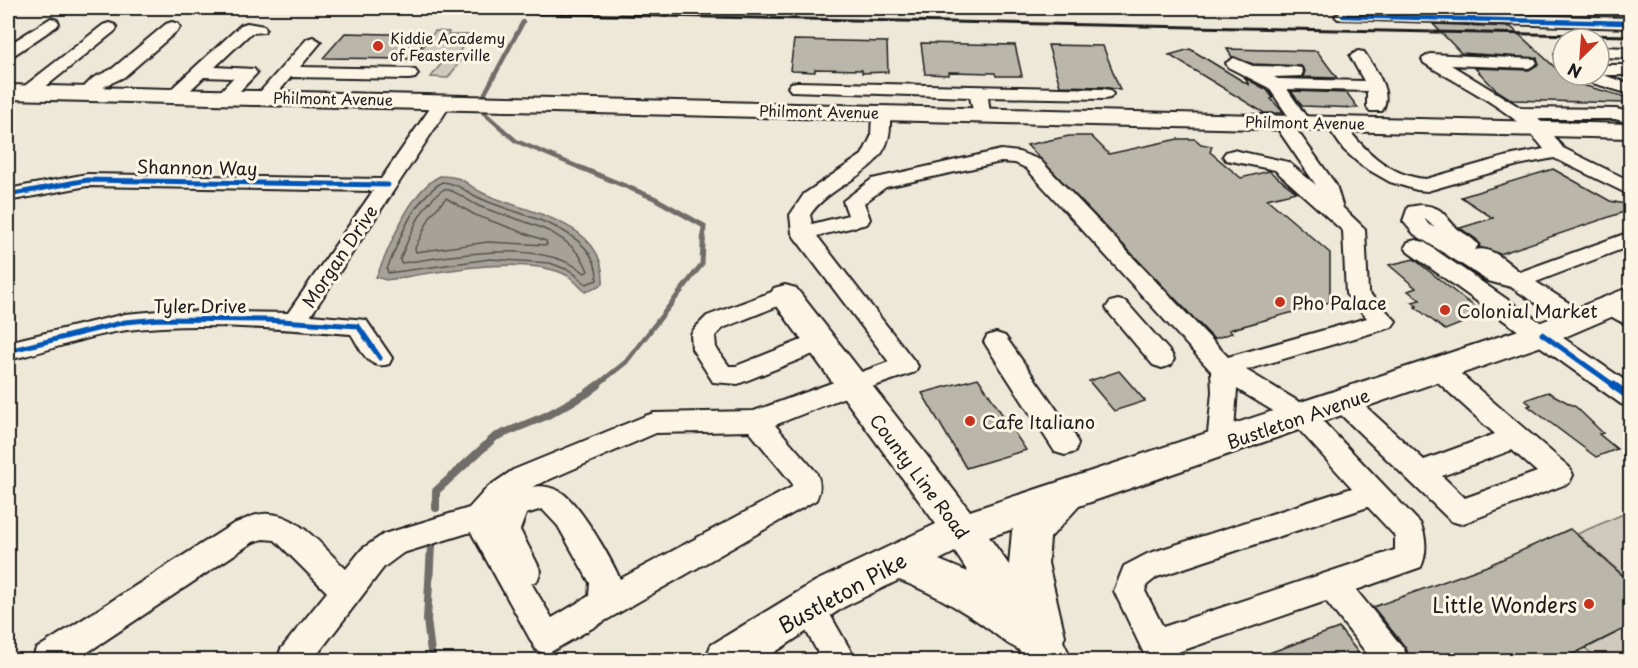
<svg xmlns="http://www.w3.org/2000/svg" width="1638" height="668" viewBox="0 0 1638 668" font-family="'Playpen Sans',sans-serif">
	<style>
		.green { fill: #cfcabd; stroke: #76736c; stroke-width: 1.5 }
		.water { fill: #a7a299; stroke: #6f6c67; stroke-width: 1.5 }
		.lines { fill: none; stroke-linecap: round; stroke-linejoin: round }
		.shore { stroke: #54524e; stroke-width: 1.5 }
		.stream-far2 { stroke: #6f6c67; stroke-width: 4.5 }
		.stream-far1 { stroke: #6f6c67; stroke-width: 5 }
		.stream { stroke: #6f6c67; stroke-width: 8 }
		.building { fill: #bab6aa; stroke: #1c1c1c; stroke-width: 1.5 }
		.minor-casing { stroke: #1c1c1c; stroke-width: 4 }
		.major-casing { stroke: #1c1c1c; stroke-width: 4 }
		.minor { fill: #fcf5e5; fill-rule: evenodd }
		.major { fill: #fcf5e5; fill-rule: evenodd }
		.rail { stroke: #1c1c1c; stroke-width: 3 }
		.cycleway-far2-casing { stroke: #fcf5e5; stroke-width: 8 }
		.cycleway-far1-casing { stroke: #fcf5e5; stroke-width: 9 }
		.cycleway-casing { stroke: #fcf5e5; stroke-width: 11 }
		.cycleway-far2 { stroke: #0057b8; stroke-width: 4.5 }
		.cycleway-far1 { stroke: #0057b8; stroke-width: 5 }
		.cycleway { stroke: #0057b8; stroke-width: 8 }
		.poi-dot { fill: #c8321e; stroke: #fcf5e5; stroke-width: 2 }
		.labels { text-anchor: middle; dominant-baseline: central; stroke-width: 6; stroke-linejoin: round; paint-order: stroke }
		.far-poi-label { font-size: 15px; fill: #1c1c1c; stroke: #fcf5e5; text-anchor: start }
		.far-street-label { font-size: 15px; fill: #1c1c1c; stroke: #fcf5e5 }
		.street-label { font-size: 18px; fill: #1c1c1c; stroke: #fcf5e5 }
		.poi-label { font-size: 18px; fill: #1c1c1c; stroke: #fcf5e5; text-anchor: start }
		.near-street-label { font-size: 21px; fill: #1c1c1c; stroke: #fcf5e5 }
		.near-poi-label { font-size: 21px; fill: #1c1c1c; stroke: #fcf5e5; text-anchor: end }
	</style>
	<rect width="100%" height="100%" fill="#eee8d9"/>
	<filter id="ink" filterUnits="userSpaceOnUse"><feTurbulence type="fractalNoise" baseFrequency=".0167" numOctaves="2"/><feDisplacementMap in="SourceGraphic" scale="12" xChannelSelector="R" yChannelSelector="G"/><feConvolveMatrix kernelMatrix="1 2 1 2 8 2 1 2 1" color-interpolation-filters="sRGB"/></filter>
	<g filter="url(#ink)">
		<!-- green -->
		<path class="green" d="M435 31 449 32 448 35H471L454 59 461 60 448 78 431 77 441 64 434 61 435 59 415 58Z
			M1628 512 1630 515V581L1577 534Z
			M1630 626V654L1618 660H1598L1575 639 1580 636 1591 646Z"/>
		<!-- water -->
		<path class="water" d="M440 176C466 176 465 185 485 194 529 214 606 221 603 284L585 292C580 287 574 280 568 276 528 253 432 273 386 280L376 277C391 245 408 192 440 176Z"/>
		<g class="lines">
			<!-- shore -->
			<path class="shore" d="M442 182C459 183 468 194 484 200 519 216 599 228 597 280L586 284 571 271 550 263 490 259 388 273 387 269C401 237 411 202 442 182Z
				M444 189C459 191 468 202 481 207 519 222 572 228 588 271L585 273C540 237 454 256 401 263L400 259C411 234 420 205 444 189Z
				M446 198 475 215 546 241 547 245 488 242 416 252 415 248 431 215Z"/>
			<!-- stream-far2 -->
			<path class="stream-far2" d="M484 95 523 22
				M483 112 516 141 583 169"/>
			<!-- stream-far1 -->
			<path class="stream-far1" d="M579 167 654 198 704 226 702 264 626 362 596 386"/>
			<!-- stream -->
			<path class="stream" d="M436 508V491L495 437 546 416 586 394 598 385
				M431 546 427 620 432 660"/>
		</g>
		<!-- building -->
		<path class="building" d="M1418 8H1491L1496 12 1421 11Z
			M1433 24 1511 27 1571 82 1626 97V103L1512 100 1495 89 1475 68 1529 70 1539 64 1537 58 1461 53Z
			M345 33 430 35 412 59 323 58Z
			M794 40 887 42 888 72 862 73V70L815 69V72L792 71 790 70Z
			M921 43 1015 45 1022 76H996L995 73 949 72V75L925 74Z
			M1048 45 1103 46 1120 90 1104 87 1060 86Z
			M1190 49 1249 85 1245 78 1267 90 1273 98 1271 99 1284 113H1264L1169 55Z
			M1227 49 1317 51 1337 78 1303 77 1305 71 1301 66 1253 64 1232 57Z
			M1291 91 1347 93 1358 108 1302 106Z
			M1069 136H1091L1109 154 1178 139H1195L1201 144 1212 146 1210 152 1241 178 1269 171 1296 192 1267 199 1330 253V302L1229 330 1232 333 1214 339 1027 145Z
			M1553 169 1610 201 1630 205V210L1500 254 1479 247 1480 244 1476 239 1460 228 1493 218 1461 197Z
			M1414 259 1460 296 1485 314 1445 330 1415 307 1417 306 1412 302 1420 300 1408 291 1416 288 1389 265Z
			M1119 371 1145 401 1114 411 1089 381Z
			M978 378 1026 450 966 468 922 393Z
			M1548 392 1576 407 1603 433 1599 434 1617 449 1596 457 1528 406 1531 405 1525 400Z
			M1570 529 1630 582V626L1561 660H1410L1406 648 1373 607 1487 566Z
			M1339 628 1364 660H1255V658Z"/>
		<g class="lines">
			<defs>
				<path id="minor" d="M1343 11 1630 18V28L1338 19 1335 16Z
					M51 18 57 20 59 23 57 26 14 55 8 57V45Z
					M172 22 178 24 180 27 178 30 124 77 105 86 93 97H81L78 93 93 78 112 69 166 24Z
					M109 23 115 25 117 28 115 31 34 96H22L19 92 22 88 103 25Z
					M247 23 264 26 266 29 264 32 251 33 215 67 254 69 257 73 231 100H219L216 96 233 78 204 77 181 99H169L166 95 169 91 241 25Z
					M313 37 321 42 300 67 409 69 415 70 418 74 415 78 409 79 291 77 271 101H259L256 97 259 93 307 39Z
					M1599 47 1630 48V58L1599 57Z
					M1563 49V60L1557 59 1555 54Z
					M1358 51 1364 52C1374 68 1394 92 1382 111H1370L1367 107V91L1287 89 1310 122 1307 126H1295L1269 88 1228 67 1226 63 1234 58 1253 66 1295 67 1301 68 1303 72 1301 76 1274 77 1278 79 1364 81 1350 56Z
					M1430 54 1535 59 1537 63 1529 68 1451 65 1521 108 1616 109 1630 112V123L1615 119H1537L1545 124 1563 148 1630 181V195L1554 158 1518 165 1427 191 1417 190 1390 182 1362 166 1344 150 1325 123 1328 119H1340C1362 148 1388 176 1426 179L1508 156 1544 149C1517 112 1463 87 1424 63L1422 59Z
					M1599 65H1630V75H1603L1630 84V94L1579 79 1576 75H1599Z
					M797 82 1104 89 1110 90 1113 94 1110 98 1104 99 988 97 990 115 987 119H975L970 97 791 91 788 87 791 83Z
					M444 96 450 97 453 101 311 315 366 320 392 358 389 364C368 371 361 349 351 334 279 329 198 321 127 330 87 335 47 352 8 360V342L125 314 159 311 288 313 373 191 87 186 8 201V189L87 174 381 179 438 97Z
					M881 108 887 109C891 115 890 121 890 127 888 174 832 181 810 215L812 224 848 215 843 201 872 179 1001 150 1019 152 1040 160 1228 357 1367 318 1346 294 1343 231 1275 170 1226 160 1223 156 1226 152 1233 150 1288 162 1316 185 1273 122 1276 118H1288L1336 185 1343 208 1365 229 1368 292 1396 321 1392 327 1246 370 1311 409 1420 523C1427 537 1427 554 1421 567L1356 590 1404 649 1408 660H1372L1326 601 1178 652 1181 660H1147L1114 591 1124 566 1147 554 1352 488 1293 423 1237 389 1233 444 1230 452 1220 455 1210 452 1207 444 1212 392 1211 371 1026 168 1015 163 1001 162 886 187 864 203 870 219 867 224 817 236 918 366 915 372 860 391 775 425 816 472C821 482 821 490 816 500L547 654 536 650 471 532 403 553 384 567 313 660H277L281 649 327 592 275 540 263 539 253 542 76 660H32L36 649 233 524C242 521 254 514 263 514 297 511 323 548 346 569L362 549 384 534 469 508 488 487 513 470 645 416 654 413 754 411 889 362 795 238 792 233 790 215 804 194 862 155 871 137 872 113 875 109ZM749 431 792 483V487L620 579C611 559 578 500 559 491 550 487 542 485 532 487L656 433ZM1368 507 1395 536V550L1163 627 1145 591 1147 585 1157 577ZM542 509 558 526 590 583 589 596 552 618 531 583 537 581 541 571 520 530 526 514Z
					M1421 205C1446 207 1443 217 1459 230 1466 235 1473 238 1478 245L1475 250C1491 245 1508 263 1520 272L1630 232V246L1536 282 1586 314 1590 320 1586 326 1578 328 1570 326 1511 287 1488 281 1414 234 1403 221 1408 207ZM1424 218 1435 228 1428 224Z
					M1416 240 1424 242 1630 384V407L1621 404 1408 252 1405 247 1408 242Z
					M785 287 793 290 796 295 793 300 723 328 715 336 716 348 729 366H736L822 332 831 335 834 341 831 347 738 384 713 382 692 349 691 334 695 328 707 316Z
					M1612 297 1630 306V325C1619 322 1607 315 1600 305L1604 299Z
					M1118 300 1126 302 1171 353 1174 359 1171 365 1162 368 1153 365 1110 314 1106 308 1110 302Z
					M996 333 1005 336 1075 436 1078 444 1075 452 1065 455 1055 452 984 342 987 336Z
					M1439 360 1448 363 1569 467 1573 475 1569 483 1461 524 1451 521 1335 409 1331 402 1335 395 1344 392 1353 395 1424 460 1495 434 1430 375 1427 369 1430 363ZM1512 450 1537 472 1465 498 1442 476Z
					M809 593 820 597 856 660H822L793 607 798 597Z"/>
				<path id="major" d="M8 85 1630 124V138L8 99Z
					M785 285 796 288 970 511 1531 326 1630 287V309L1553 342 1079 506 1050 538 1048 563 1065 636 1063 641 1072 660H1027C1016 644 1015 650 1003 640 970 614 938 595 899 580L844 607 763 660H705L711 645 816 581 936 524 774 302 770 295 774 288ZM1013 529 1012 531 1009 565 989 537ZM955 552 968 572 939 560Z"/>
			</defs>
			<!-- minor casing -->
			<use href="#minor" class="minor-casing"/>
			<!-- major casing -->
			<use href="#major" class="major-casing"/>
			<!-- minor -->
			<use href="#minor" class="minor"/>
			<!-- major -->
			<use href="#major" class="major"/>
			<!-- rail -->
			<path class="rail" d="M273 8 1630 36"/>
			<defs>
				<path id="cycleway-far2" d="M1343 16 1630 23"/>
				<path id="cycleway-far1" d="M8 195 87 180 388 185
					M1542 334 1615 386
					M8 351 125 322 159 319 266 320 358 326 380 358"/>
				<path id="cycleway" d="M1613 385 1630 397"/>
			</defs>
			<!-- cycleway-far2 casing -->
			<use href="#cycleway-far2" class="cycleway-far2-casing"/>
			<!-- cycleway-far1 casing -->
			<use href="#cycleway-far1" class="cycleway-far1-casing"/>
			<!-- cycleway casing -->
			<use href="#cycleway" class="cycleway-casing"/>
			<!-- cycleway-far2 -->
			<use href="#cycleway-far2" class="cycleway-far2"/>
			<!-- cycleway-far1 -->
			<use href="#cycleway-far1" class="cycleway-far1"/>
			<!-- cycleway -->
			<use href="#cycleway" class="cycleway"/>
		</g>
	</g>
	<!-- markers -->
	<g class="poi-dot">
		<circle cx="378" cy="46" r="6"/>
		<circle cx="1280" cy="302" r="6"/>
		<circle cx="1445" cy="310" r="6"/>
		<circle cx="970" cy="421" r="6"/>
		<circle cx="1589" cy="604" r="6"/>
	</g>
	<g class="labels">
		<!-- far-poi labels -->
		<g class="far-poi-label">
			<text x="390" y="37">Kiddie Academy<tspan x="390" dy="17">of Feasterville</tspan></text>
		</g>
		<!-- far-street labels -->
		<g class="far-street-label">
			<text transform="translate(333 98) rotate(1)">Philmont Avenue</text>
			<text transform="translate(819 111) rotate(1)">Philmont Avenue</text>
			<text transform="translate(1305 122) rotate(1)">Philmont Avenue</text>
		</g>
		<!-- street labels -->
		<g class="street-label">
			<text transform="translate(197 167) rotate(1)">Shannon Way</text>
			<text transform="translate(339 256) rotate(-56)">Morgan Drive</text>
			<text x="200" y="305">Tyler Drive</text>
			<text transform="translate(1298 418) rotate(-19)">Bustleton Avenue</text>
			<text transform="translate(920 476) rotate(53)">County Line Road</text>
		</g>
		<!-- poi labels -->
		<g class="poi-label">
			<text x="1292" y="302">Pho Palace</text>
			<text x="1457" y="310">Colonial Market</text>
			<text x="982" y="421">Cafe Italiano</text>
		</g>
		<!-- near-street labels -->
		<g class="near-street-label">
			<text transform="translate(842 592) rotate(-29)">Bustleton Pike</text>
		</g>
		<!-- near-poi labels -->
		<g class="near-poi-label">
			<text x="1577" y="604">Little Wonders</text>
		</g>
	</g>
	<!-- margin -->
	<rect width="1638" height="668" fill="none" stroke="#fcf5e5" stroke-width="30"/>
	<rect x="15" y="15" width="1608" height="638" fill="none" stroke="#1c1c1c" stroke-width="2" filter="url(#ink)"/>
	<!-- north arrow -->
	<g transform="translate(1581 57) rotate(205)"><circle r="28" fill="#fcf5e5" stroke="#a29e95" stroke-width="1.5"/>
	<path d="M0-4.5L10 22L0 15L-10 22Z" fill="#c8321e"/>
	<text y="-9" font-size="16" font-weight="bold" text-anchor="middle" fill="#1c1c1c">N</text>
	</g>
</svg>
